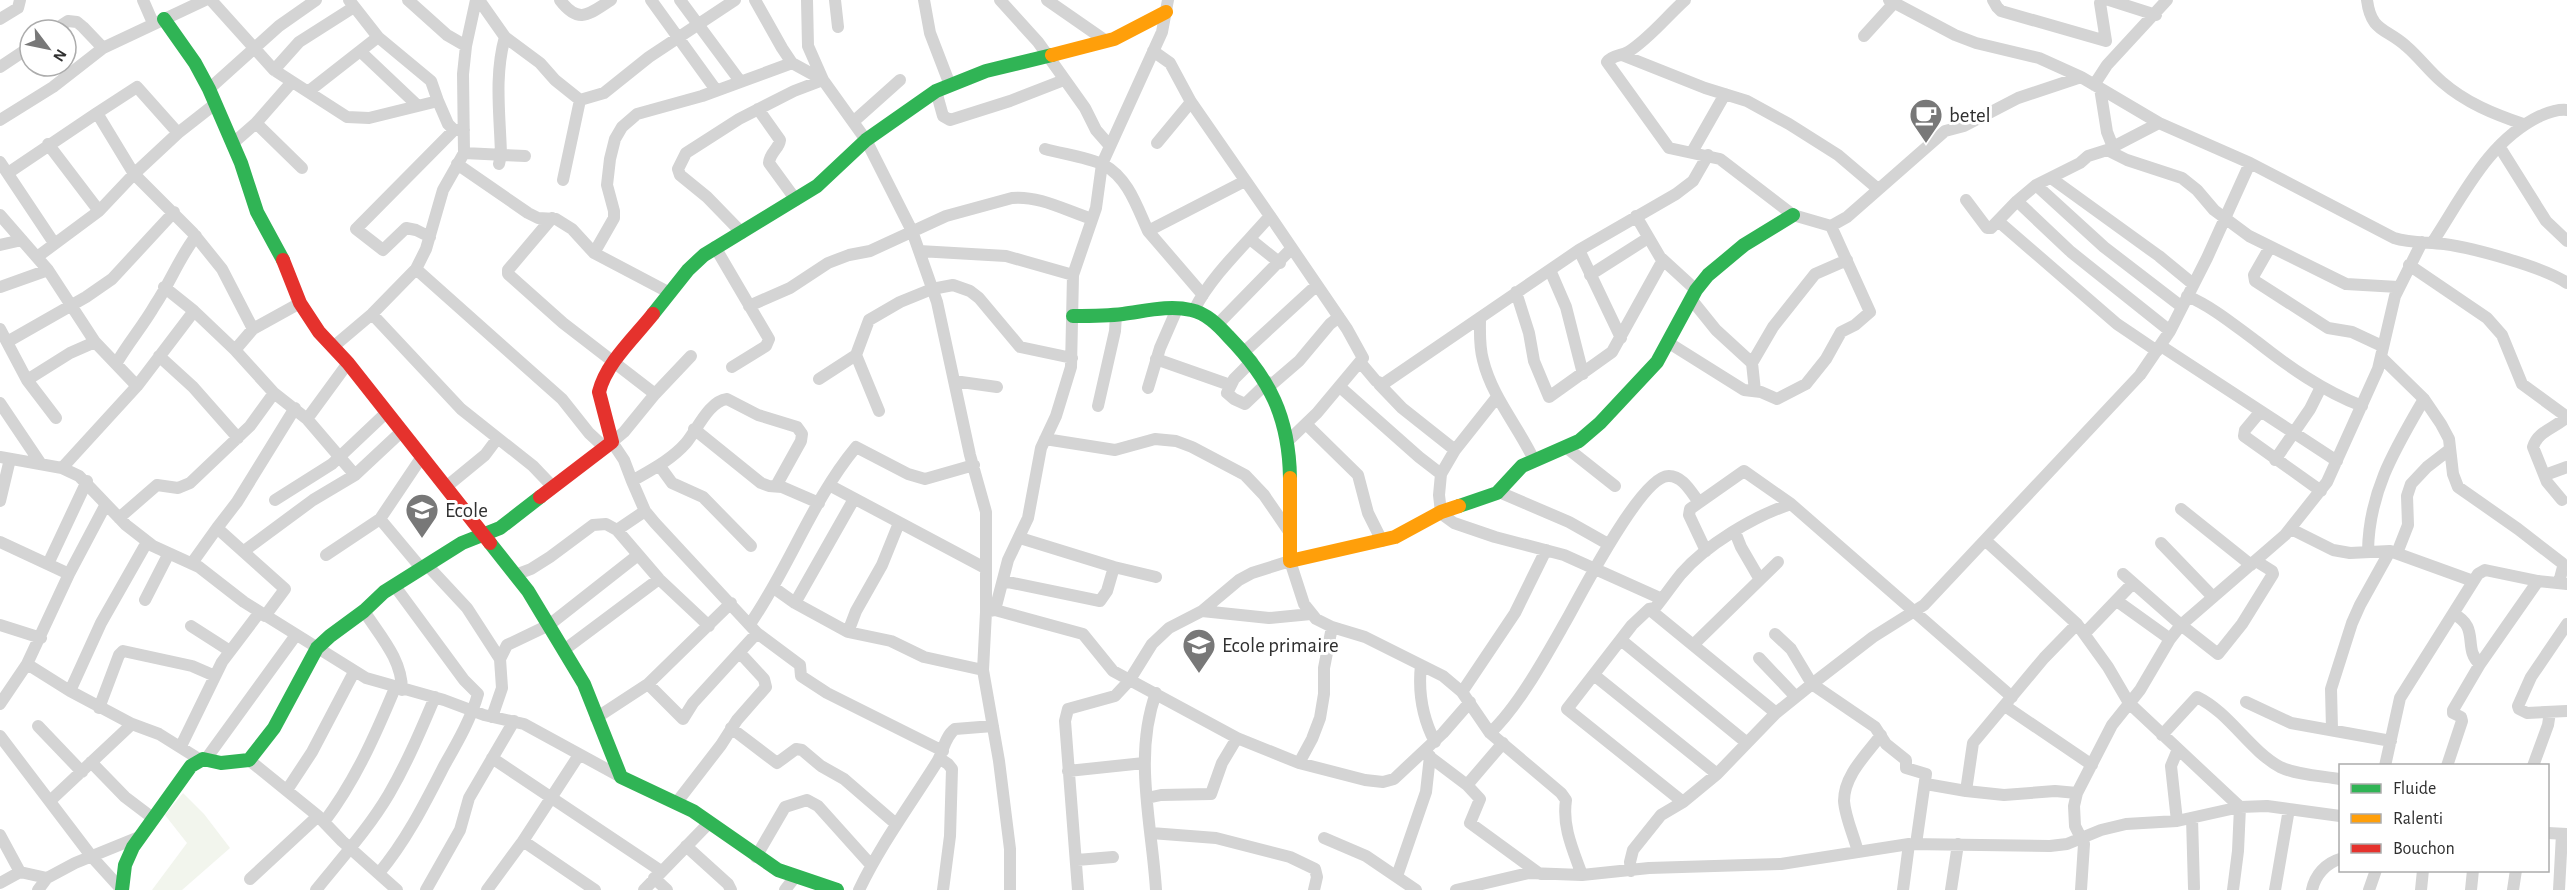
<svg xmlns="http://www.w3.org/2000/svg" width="2567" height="890" viewBox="0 0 2567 890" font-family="'Alegreya Sans',sans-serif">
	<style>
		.green { fill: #f2f5ed }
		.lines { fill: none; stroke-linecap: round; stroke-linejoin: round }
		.street { stroke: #d4d4d4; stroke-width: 12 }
		.fast { stroke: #30b455; stroke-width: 14 }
		.slow { stroke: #ff9f0a; stroke-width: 14 }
		.jam { stroke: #e5322d; stroke-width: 14 }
		.labels { text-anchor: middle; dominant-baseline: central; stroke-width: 6; stroke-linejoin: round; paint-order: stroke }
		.poi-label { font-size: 21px; fill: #303030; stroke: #fff; text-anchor: start }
	</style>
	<rect width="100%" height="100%" fill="#fff"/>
	<!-- green -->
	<path class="green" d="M183 793 204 814 230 848 182 890H152L187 843 165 815Z"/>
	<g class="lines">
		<!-- street -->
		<path class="street" d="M143 0 153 23
			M211 0 274 70 347 117 369 118 438 101 448 124 454 130H464
			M349 0 378 37 431 81 438 101
			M408 0 447 35 466 46
			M479 0 505 37 540 63 555 80 580 100 604 93 649 57 735 0
			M560 0C579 25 589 14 611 0
			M651 0 716 90
			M680 0 740 81
			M755 0 782 48 792 63 823 80 866 140 912 231 937 302 970 455 986 512V612L983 670 999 761 1010 849V890
			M835 0 838 27
			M924 0 930 33 950 85
			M1000 0 1038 42 1085 108 1096 130 1110 146
			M1047 0 1106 41
			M1685 0C1666 17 1650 38 1628 52 1621 56 1612 55 1607 62L1669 148 1720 159 1793 215 1831 226 1847 217 1945 131 1964 126 2018 98 2081 77
			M1889 0 1955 35 1976 43 2039 58 2081 77 2159 123 2250 163 2394 238C2410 243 2427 242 2444 244 2473 248 2544 267 2567 283
			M1993 0 1997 7 2001 11 2106 41 2100 3 2103 0
			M2109 0 2156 15
			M2367 0C2371 32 2386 28 2406 46 2419 57 2429 71 2442 82 2466 103 2494 114 2523 124
			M0 19 18 8 20 0
			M54 30 68 21 77 22 83 27 103 48
			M1864 36 1894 3
			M1153 51 1170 63 1191 102 1270 216
			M361 52 417 105
			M1622 55 1705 88 1747 101 1789 124 1838 155 1878 189
			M0 67 30 47
			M274 70 299 42 354 7
			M2094 85 2107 65 2167 0
			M2100 88 2107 132 2113 147
			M209 89 279 26 316 0
			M309 91 378 37
			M936 91 943 116 950 120 1010 101 1064 80
			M758 109 780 140C779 149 770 152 769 163L796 200
			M97 113 137 87 178 133
			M0 120 53 87 103 48 205 0
			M853 122 900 80
			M256 123 302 168
			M1157 143 1191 102
			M48 144 99 211
			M232 144 256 123 292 82
			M2499 146 2546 221 2567 241
			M1045 149C1063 154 1087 157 1104 165 1128 178 1137 207 1148 231
			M2107 150 2127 160 2182 178 2197 190 2214 210 2249 236 2346 284 2398 287
			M1692 152 1725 94
			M464 153 525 156
			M0 162 54 243
			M457 164 528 213 538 218 556 219 572 229 594 253 670 293
			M499 164 501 155C500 115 494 76 505 37
			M8 173 97 113 134 174 193 233 222 269 253 329
			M2051 178 2159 256 2193 284
			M563 180 580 100
			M2036 185 2104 247 2182 307
			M1966 200 1987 228H1991L2017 201 2036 185 2080 163 2088 156 2107 150 2159 123
			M2017 201 2071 252 2170 331
			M0 215 48 270 95 342 137 386
			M1636 216 1660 257 1696 290
			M552 218 508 270V274L563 323 655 394 624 432 612 442 624 460 632 481C651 470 671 460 686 443 697 430 709 401 727 399L758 415 797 427 802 434 801 441 776 486
			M1998 221 2117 324 2157 351
			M742 233 707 197 680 175 678 169 686 153 739 119 794 91 823 80 808 46 807 0
			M430 237 416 230 406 228 383 250 356 229 454 130
			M1250 239 1280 263
			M2432 243C2463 196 2488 141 2540 116 2549 112 2557 109 2567 110
			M0 245 22 240
			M715 247 769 339 766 346 732 367
			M2270 247 2254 275 2255 281 2328 328 2352 332 2382 346
			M1579 250 1621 338
			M919 251 1006 256 1073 275
			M594 253 614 218V211L607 185 610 159 615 139 622 127 637 114 702 96 792 63
			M37 257 99 211 134 174 178 133 215 104
			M2409 265 2487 318 2502 335 2522 384 2567 417
			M416 269 562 399 589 433 604 447
			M1550 270 1566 307 1583 374
			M1590 275 1648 238
			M0 287 48 270
			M164 287 194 311 235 350 274 393 307 419 355 475
			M1516 292 1529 333 1534 361 1549 397 1612 352 1663 260
			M1203 295 1148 231 1245 181
			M2187 296C2213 307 2234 325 2256 341 2289 367 2323 391 2362 406
			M1691 299 1716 330 1752 363
			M749 306 790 288 828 263 849 255 870 251 946 216 1012 198C1038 195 1067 211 1092 219
			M1194 310C1212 275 1244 246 1270 216L1347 329 1363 358 1317 413 1289 440
			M372 314 461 409 533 466 553 487
			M1480 318C1480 331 1479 346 1483 360 1492 397 1518 426 1534 460
			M1217 325 1292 248
			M0 329 27 380 56 418
			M7 342 86 297 112 279 174 212
			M1669 343 1744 390 1761 392 1777 399 1806 384 1826 359 1841 332 1855 325 1870 312 1831 226
			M2161 346 2337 461
			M333 347 372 314 416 269 426 249 443 190 464 153 463 74 466 46 476 0
			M235 350 253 329 300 303
			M1244 352 1317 285
			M856 355 879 411
			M159 356 193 387 238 438
			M2381 357 2424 399 2441 424 2449 439 2453 474 2458 487 2518 529 2562 563 2563 567 2559 582
			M1156 359 1230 385
			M1252 361 1234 379 1227 393 1234 399 1245 404 1268 382
			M1360 362 1376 381 1383 384 1579 250 1676 194 1693 181 1708 155
			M116 364C128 343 143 326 155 305 170 283 179 258 196 236
			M819 379 856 355 869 320 900 302 932 289 953 285 970 291 979 298 1020 347 1072 358
			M27 380 70 353 95 342
			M954 381 997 387
			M1379 384 1402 408 1455 450
			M1270 386 1299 361 1330 324 1339 317
			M1340 387 1419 457 1441 474
			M1148 388 1160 348 1177 309
			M1755 391 1752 363 1773 327 1815 274 1847 260
			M655 394 691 356
			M1497 397 1455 450 1441 474 1439 495 1441 512 1443 515 1454 523 1495 537 1564 555 1662 599
			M0 403 41 464
			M1098 406 1115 331 1116 315
			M2260 412 2245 430 2244 436 2321 491
			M307 419 348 363
			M1306 424 1358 475 1368 513 1382 541
			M694 429 761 483 769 486 782 487 819 503
			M1045 439 1115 450 1155 439 1176 441 1192 447 1245 475 1264 495 1288 530
			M1567 448 1615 486
			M0 457 62 468 79 476 126 525 153 546 199 567 244 602 366 678 444 700 484 715 524 724 621 777
			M2275 460 2310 409 2321 387
			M659 465 672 483 703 497 751 546
			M62 468 137 386 194 311
			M2545 475 2567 467
			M632 481 645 511 655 523 757 633 800 665 801 676 827 693 943 751
			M829 485 985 568
			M446 487 485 455 497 439
			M1499 492 1569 522 1608 544
			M275 500 332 464 387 412
			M2562 500 2547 482 2533 447C2538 431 2555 428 2567 417
			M0 501 10 459
			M1791 504 2012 697
			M2181 509 2251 565
			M119 518 157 485 178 488 190 483 250 426 274 393
			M380 519 421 458
			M2291 529 2333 550 2350 553 2390 551 2473 581
			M617 530 659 579 709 626
			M1735 532 1741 547 1759 578
			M1020 538 1114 567 1156 577
			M1985 540 2077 624 2108 667 2129 703 2240 807 2238 851 2233 890
			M0 542 69 574
			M2161 543 2213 597
			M244 551 313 500 355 475 401 432
			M2368 551C2369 491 2395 449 2424 399
			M2397 553 2408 525 2407 496 2411 484 2427 467 2449 450
			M326 555 380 519 421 568
			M192 563 217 528
			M48 564 87 481
			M427 565 467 608 500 659
			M2123 574 2181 625 2218 654 2242 624 2273 574 2272 571 2256 561
			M515 575 531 569 550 557 593 525 606 524 617 530 645 511
			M1003 581 1100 601 1107 591 1114 567
			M774 588 795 603 848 632 891 641 924 657 983 670
			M145 600 168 555
			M2117 601 2170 639
			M795 603 854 499
			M1649 609 1776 713
			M995 610 1083 634 1113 671 1237 738 1299 763 1365 780 1383 782 1394 779 1443 733 1470 702
			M364 611C380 636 402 659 402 690
			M1202 611 1269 618 1311 614
			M986 612 995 610 1008 560 1028 518 1041 448 1056 416 1071 367 1073 275 1096 208 1102 164 1162 32 1168 0
			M2453 614C2481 627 2462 649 2480 664
			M265 616 285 589 217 528 237 502 295 408
			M750 624C789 568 812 500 856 447L908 474 925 479 974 465
			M2567 624 2531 677 2518 706 2519 709 2527 713 2567 711
			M0 625 41 638
			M191 626 230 651
			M848 632 856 611 882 565 899 523
			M2085 633 2133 583
			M1775 634 1791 649 1812 684 1875 727 1886 744 1906 760V768L1926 774 1916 844
			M1621 640 1747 743
			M1693 645 1778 562
			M564 650 659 579
			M1759 658 1796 697
			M27 664 70 691 132 724
			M1421 665C1418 692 1422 717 1435 742
			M1594 675 1717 774
			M648 684 683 719 693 703 757 633
			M70 691 101 623 147 542
			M1462 692 1515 613 1546 550
			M2246 702 2291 723 2391 741
			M0 704 27 664 69 574 106 504
			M2005 706 2092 765
			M99 708 119 655 123 651 192 666 215 676
			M492 717 502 688 500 659 507 645 549 625 638 555
			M596 718 648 684 731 603
			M38 726 82 772
			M731 728 777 763 796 749 802 750 821 766 844 779 896 824
			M2332 729 2331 689 2352 623 2360 605 2390 551
			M1490 733C1519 706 1547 654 1567 619 1581 594 1641 477 1668 476 1682 475 1691 492 1698 501
			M2162 735 2197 697C2230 713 2249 750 2280 767 2297 775 2322 776 2340 779
			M0 736 92 857 122 890
			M181 746 222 662 259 613
			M1426 754 1467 785 1503 743
			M492 758 661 871
			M939 758 948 764 952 769 950 836 943 890
			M206 759 296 635
			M249 760 318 816 342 841 397 890
			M91 762 125 797 154 819
			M1299 763 1312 739 1320 718 1324 694V668L1332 627
			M2385 766 2400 698 2478 574 2485 570 2538 581 2567 584
			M2447 766 2462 721 2461 717 2453 713V710L2480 664 2538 581
			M2533 766 2548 725 2550 712
			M1068 771 1144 763
			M1926 784 1966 791
			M1467 785 1480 799 1470 823 1540 874
			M287 790 312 752 354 672
			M2077 793 2055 791 2004 795 1966 791 1973 743 2044 658 2077 624
			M1147 798 1161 795 1211 794 1222 763 1237 738
			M50 801 132 724 159 734 199 759
			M677 802 721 745 737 720 766 687 764 679 740 653
			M1683 802 1567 709 1632 625 1649 609 1655 608C1664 597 1672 585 1681 574 1706 545 1754 516 1791 504L1744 471 1690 509 1689 515 1706 551
			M2192 818 2194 888
			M2177 821 2171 766 2178 749
			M324 822C355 781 375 736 395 688
			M1151 833 1216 838 1290 857 1315 869 1317 877 1314 890
			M2548 833 2567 834
			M0 835 20 872
			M1324 838 1366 856 1416 890
			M523 841 595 890
			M686 846 728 884 731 890
			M1858 852C1854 836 1845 817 1844 801 1844 775 1867 754 1881 735
			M756 857 785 807 807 800 818 806 871 865
			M1077 860 1113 857
			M1631 871 1630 862 1633 850 1661 815 1683 802 1717 774 1776 713 1812 684 1873 637 1924 605 2140 375 2170 331 2207 258 2250 163
			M379 873C406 841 425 803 444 766 457 743 471 719 478 694L464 680 394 585
			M1397 876 1426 792 1430 756
			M654 878 667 890
			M250 879 318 816
			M0 883 20 872 47 878 75 863 139 837
			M38 890 47 878
			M316 890C341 859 369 828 389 794 407 763 421 730 435 697
			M426 890 460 830 469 798 514 721
			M487 890 523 841 579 755
			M644 890 709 823
			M785 890 795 877
			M859 890C881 844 910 805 937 762 943 752 945 736 955 729L993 726
			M1078 890 1065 721 1068 709 1115 696 1129 681 1152 644 1169 628 1202 611 1239 580 1252 573 1290 561 1304 604 1316 619 1332 627 1365 637 1443 676 1462 692 1490 733 1561 793 1566 800C1562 827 1573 850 1582 875
			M1156 890C1152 825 1133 756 1156 693
			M1456 890 1529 873 1582 875 1649 868 1781 864 1909 844 2050 846 2067 844 2101 830 2126 824 2177 821 2240 807 2267 806 2340 816
			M1903 890 1909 844
			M1951 890 1958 844
			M2081 890 2084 844 2075 826 2074 806 2077 793 2112 725 2140 690 2170 639 2181 625 2285 535 2327 482 2378 369 2395 296 2422 242
			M2275 890 2289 809
			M2312 890C2315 875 2326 863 2340 859
			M2369 890 2376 870
			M2421 890 2423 870
			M2471 890 2473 870
			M2513 890 2516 870
			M2559 890 2562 834"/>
		<!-- fast -->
		<path class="fast" d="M164 19 195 63 209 89 241 163 257 212 283 260
			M653 314 688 270 704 255 817 186 866 140 936 91 986 71 1052 55
			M1073 316C1090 316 1107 316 1123 314 1146 311 1169 305 1191 310 1206 313 1218 325 1228 336 1270 379 1289 417 1290 478
			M1459 506 1497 493 1522 466 1579 441 1600 423 1657 362 1696 290 1708 275 1744 245 1793 215
			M490 543 528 591 584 684 621 777 693 811 778 870 837 890
			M122 890 125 865 133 847 191 766 203 759 221 763 249 760 274 728 317 648 330 636 364 611 384 592 462 543 500 528 540 497"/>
		<!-- slow -->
		<path class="slow" d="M1052 55 1114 39 1166 12
			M1290 478V561L1395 537 1441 512 1459 506"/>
		<!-- jam -->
		<path class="jam" d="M283 260 300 303 319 332 348 363 490 543
			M540 497 612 442 599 392C606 363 635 337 653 314"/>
	</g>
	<!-- icons -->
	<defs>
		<symbol id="cafe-pin" viewBox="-11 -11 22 30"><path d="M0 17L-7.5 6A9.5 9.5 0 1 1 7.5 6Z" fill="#787878" stroke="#fff"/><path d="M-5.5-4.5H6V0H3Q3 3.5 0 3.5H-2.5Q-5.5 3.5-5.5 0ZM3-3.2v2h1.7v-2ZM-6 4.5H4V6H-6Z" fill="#fff"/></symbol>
		<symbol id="school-pin" viewBox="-11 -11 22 30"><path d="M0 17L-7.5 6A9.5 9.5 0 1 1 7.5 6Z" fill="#787878" stroke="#fff"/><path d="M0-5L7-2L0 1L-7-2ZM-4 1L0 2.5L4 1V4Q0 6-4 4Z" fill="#fff"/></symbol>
	</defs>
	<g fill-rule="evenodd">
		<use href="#cafe-pin" x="1907" y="96" width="38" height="52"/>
		<use href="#school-pin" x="403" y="491" width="38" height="52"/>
		<use href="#school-pin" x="1180" y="626" width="38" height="52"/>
	</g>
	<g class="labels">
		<!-- poi labels -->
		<g class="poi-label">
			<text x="1949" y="115">betel</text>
			<text x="445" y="510">Ecole</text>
			<text x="1222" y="645">Ecole primaire</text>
		</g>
	</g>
	<!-- legend -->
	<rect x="2339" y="764" width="210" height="108" fill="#ffffff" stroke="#acacac" stroke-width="1.5"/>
	<rect x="2351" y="784" width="30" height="9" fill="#30b455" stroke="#acacac" stroke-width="1.5"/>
	<text x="2393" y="794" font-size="18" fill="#303030">Fluide</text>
	<rect x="2351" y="814" width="30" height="9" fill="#ff9f0a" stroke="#acacac" stroke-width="1.5"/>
	<text x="2393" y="824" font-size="18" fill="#303030">Ralenti</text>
	<rect x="2351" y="844" width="30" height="9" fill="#e5322d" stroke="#acacac" stroke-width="1.5"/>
	<text x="2393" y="854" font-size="18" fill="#303030">Bouchon</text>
	<!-- north arrow -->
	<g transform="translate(48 48) rotate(122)"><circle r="28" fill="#ffffff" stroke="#acacac" stroke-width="1.5"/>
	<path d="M0-4.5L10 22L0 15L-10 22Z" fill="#787878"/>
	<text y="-9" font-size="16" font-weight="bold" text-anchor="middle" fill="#303030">N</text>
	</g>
</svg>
